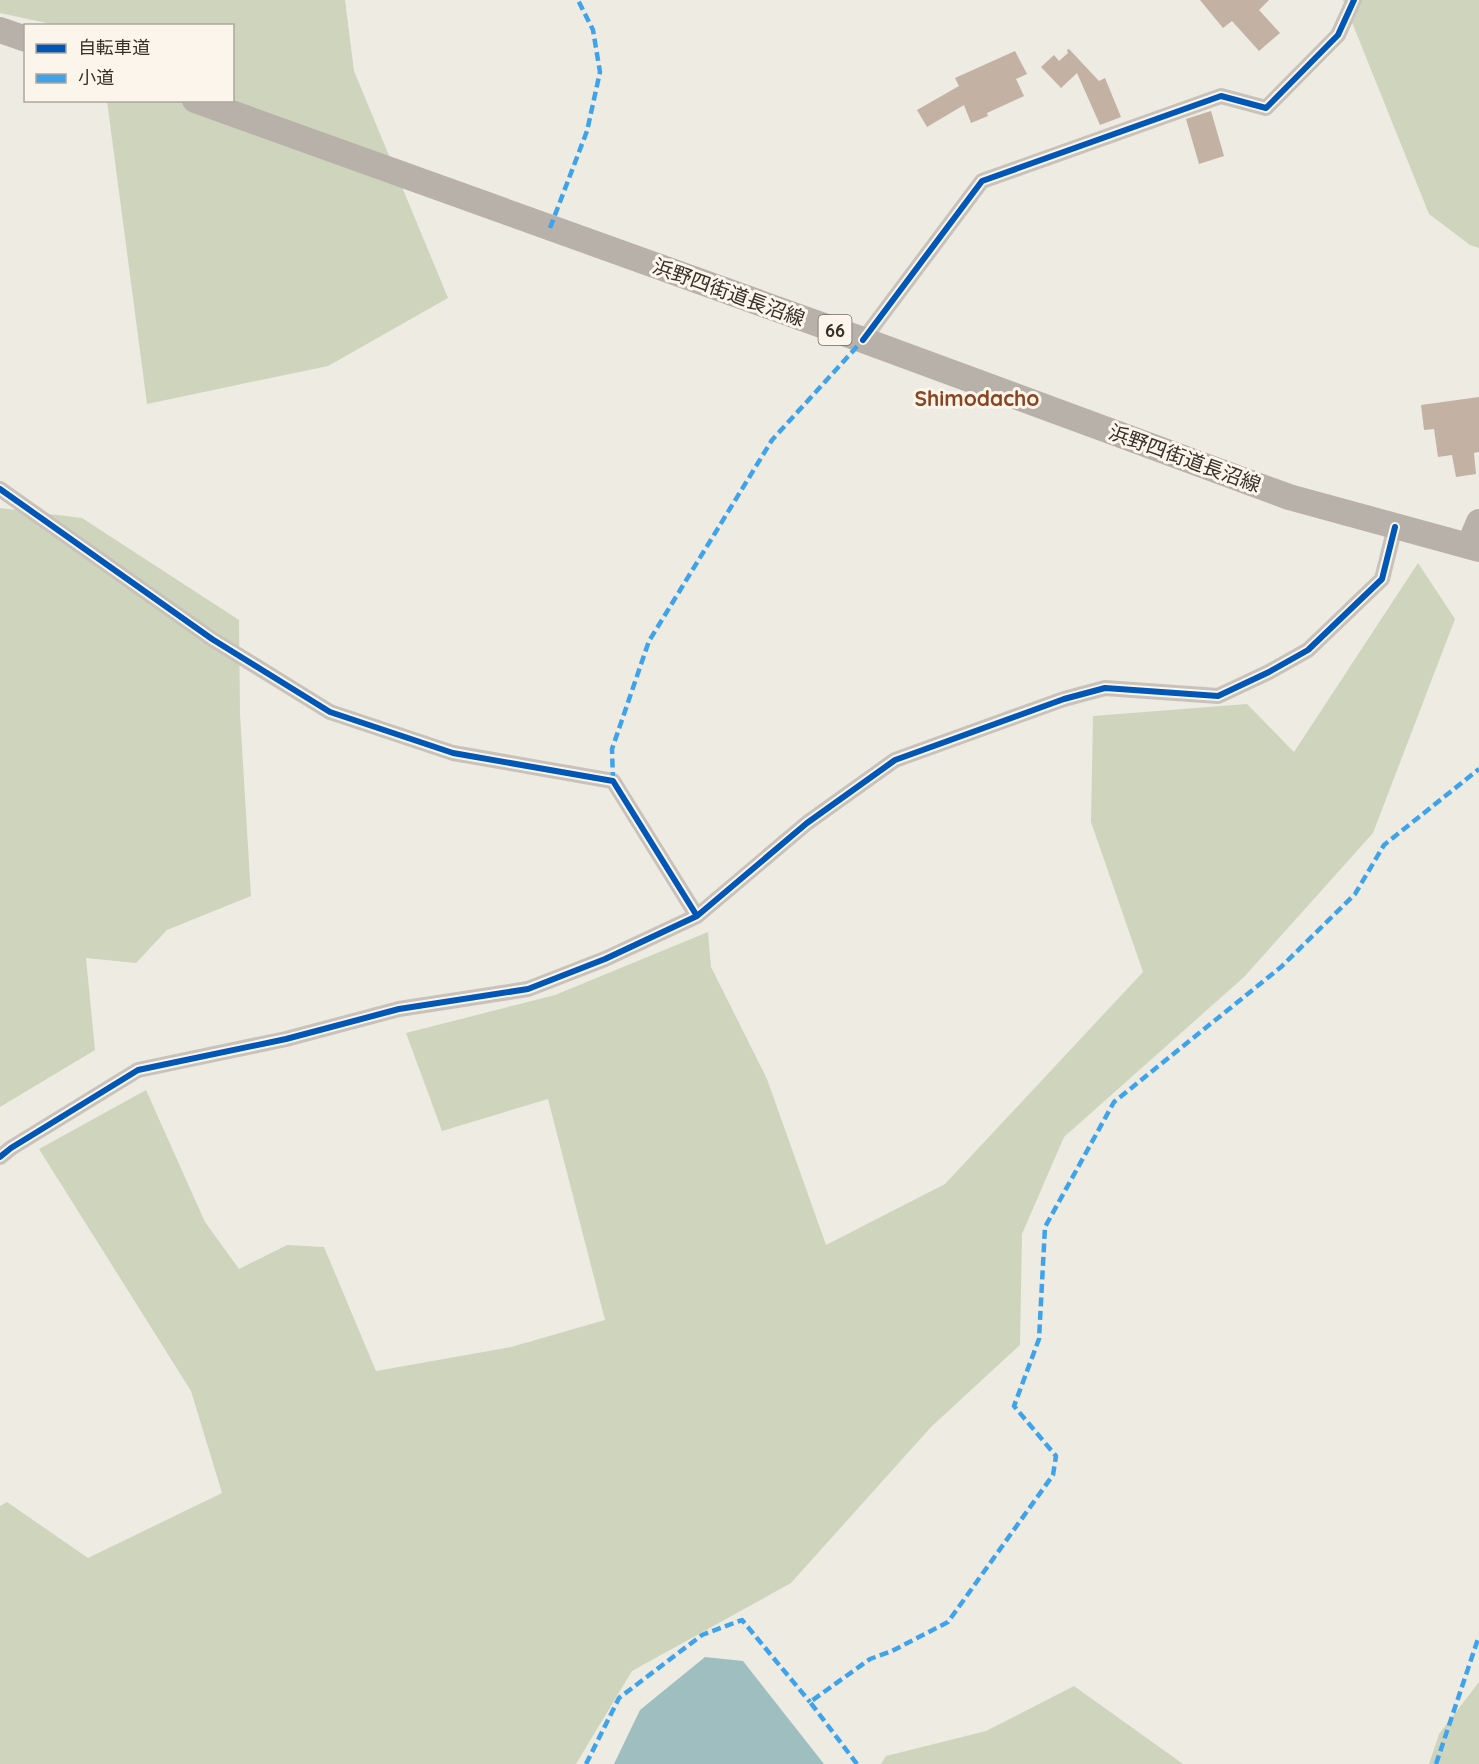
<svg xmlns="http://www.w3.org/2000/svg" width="1479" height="1764" viewBox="0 0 1479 1764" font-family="Quicksand,'Noto Sans JP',sans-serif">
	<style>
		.green { fill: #ced5bc }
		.water { fill: #9ebec0 }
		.building { fill: #c3b1a4 }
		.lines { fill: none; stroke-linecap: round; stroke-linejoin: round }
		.minor { stroke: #c8c2bb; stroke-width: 16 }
		.primary { stroke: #b7b1aa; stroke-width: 26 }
		.quiet { stroke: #3fa3eb; stroke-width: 4.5; stroke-dasharray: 9 4.5; stroke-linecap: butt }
		.cycleway-casing { stroke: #fbf5eb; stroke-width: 10 }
		.cycleway { stroke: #0057b8; stroke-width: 6 }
		.labels { text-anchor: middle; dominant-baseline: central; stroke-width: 6; stroke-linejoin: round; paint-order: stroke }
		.shield { fill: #fbf5eb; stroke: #736b63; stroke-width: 1.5 }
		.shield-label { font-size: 18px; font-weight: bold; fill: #393029 }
		.street-label { font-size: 20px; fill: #393029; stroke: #fbf5eb }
		.neighbourhood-label { font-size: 21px; font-weight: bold; fill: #8b4420; stroke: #fbf5eb }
	</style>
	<rect width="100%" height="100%" fill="#eeebe3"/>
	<!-- green -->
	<path class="green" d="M0 0H345L354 71 448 298 328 366 147 404 107 101 232 100V26L56 25 0 13Z
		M1343 0H1479V248L1470 245 1429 214Z
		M0 508 82 518 239 620 240 714 251 896 167 930 136 963 86 958 95 1050 0 1107Z
		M1418 563 1455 619 1373 833 1244 977 1064 1137 1022 1234 1020 1345 931 1427 791 1583 632 1671 576 1764H0V1506L7 1502 88 1558 222 1493 191 1391 39 1149 146 1090 205 1222 239 1269 287 1245 324 1247 376 1371 511 1347 605 1320 548 1099 442 1131 406 1033 555 995 708 932 711 967 767 1079 826 1245 945 1184 1143 972 1091 822 1093 716 1247 704 1294 752Z
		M1479 1682V1764H1429L1439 1734Z
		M1074 1686 1183 1764H881L886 1756 986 1731Z"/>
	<!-- water -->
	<path class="water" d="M705 1657 743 1661 824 1764H614L640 1710Z"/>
	<!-- building -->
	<path class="building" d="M1200 0H1269L1259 10 1280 33 1259 51 1232 21 1223 28Z
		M1069 49 1099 81 1105 78 1121 117 1100 125 1077 73 1061 88 1041 67 1054 55 1059 61 1068 53 1067 50Z
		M1015 51 1027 74 1016 79 1024 96 987 113 988 116 971 123 964 105 927 127 917 110 959 86 955 78Z
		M1211 111 1224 156 1199 164 1186 119Z
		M1479 397V452L1474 453 1476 474 1456 477 1452 455 1438 457 1434 429 1424 430 1421 405Z"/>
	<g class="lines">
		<!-- minor -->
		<path class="minor" d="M863 340 982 181 1221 96 1266 108 1338 35 1354 0
			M0 489 212 639 330 712 453 753 613 781 697 916
			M0 1157 11 1148 138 1070 286 1039 399 1009 528 989 605 959 697 916 807 823 895 760 1064 699 1105 688 1218 696 1269 672 1308 650 1382 579 1395 527"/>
		<!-- primary -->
		<path class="primary" d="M0 30 26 39
			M195 100 863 340 1289 497 1479 549
			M1469 546 1479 522"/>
		<!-- quiet -->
		<path class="quiet" d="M550 228 587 131 600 72 593 30 578 0
			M613 781 612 749 649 641 772 440 863 340
			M586 1764 619 1698 702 1635 742 1620 810 1702
			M857 1764 810 1702 870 1659 892 1651 948 1622 1053 1475 1056 1456 1014 1406 1039 1339 1045 1227 1114 1102 1281 967 1355 894 1384 845 1479 769
			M1436 1764 1479 1636"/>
		<defs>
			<path id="cycleway" d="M863 340 982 181 1221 96 1266 108 1338 35 1354 0
				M0 489 212 639 330 712 453 753 613 781 697 916
				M0 1157 11 1148 138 1070 286 1039 399 1009 528 989 605 959 697 916 807 823 895 760 1064 699 1105 688 1218 696 1269 672 1308 650 1382 579 1395 527"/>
		</defs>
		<!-- cycleway casing -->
		<use href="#cycleway" class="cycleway-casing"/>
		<!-- cycleway -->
		<use href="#cycleway" class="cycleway"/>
	</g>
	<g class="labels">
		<!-- shield labels -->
		<rect class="shield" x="818.5" y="315" width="33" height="30" rx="4.5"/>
		<g class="shield-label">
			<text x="835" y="330">66</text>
		</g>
		<!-- street labels -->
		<g class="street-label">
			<text transform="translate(729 292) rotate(20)">浜野四街道長沼線</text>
			<text transform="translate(1185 458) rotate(20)">浜野四街道長沼線</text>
		</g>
		<!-- neighbourhood labels -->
		<g class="neighbourhood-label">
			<text x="977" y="398">Shimodacho</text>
		</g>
	</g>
	<!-- legend -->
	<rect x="24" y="24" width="210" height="78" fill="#fbf5eb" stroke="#ada69d" stroke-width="1.5"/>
	<rect x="36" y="44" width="30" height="9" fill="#0057b8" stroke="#ada69d" stroke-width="1.5"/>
	<text x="78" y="54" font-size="18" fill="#393029">自転車道</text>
	<rect x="36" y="74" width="30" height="9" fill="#3fa3eb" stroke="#ada69d" stroke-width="1.5"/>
	<text x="78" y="84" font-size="18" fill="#393029">小道</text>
</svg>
